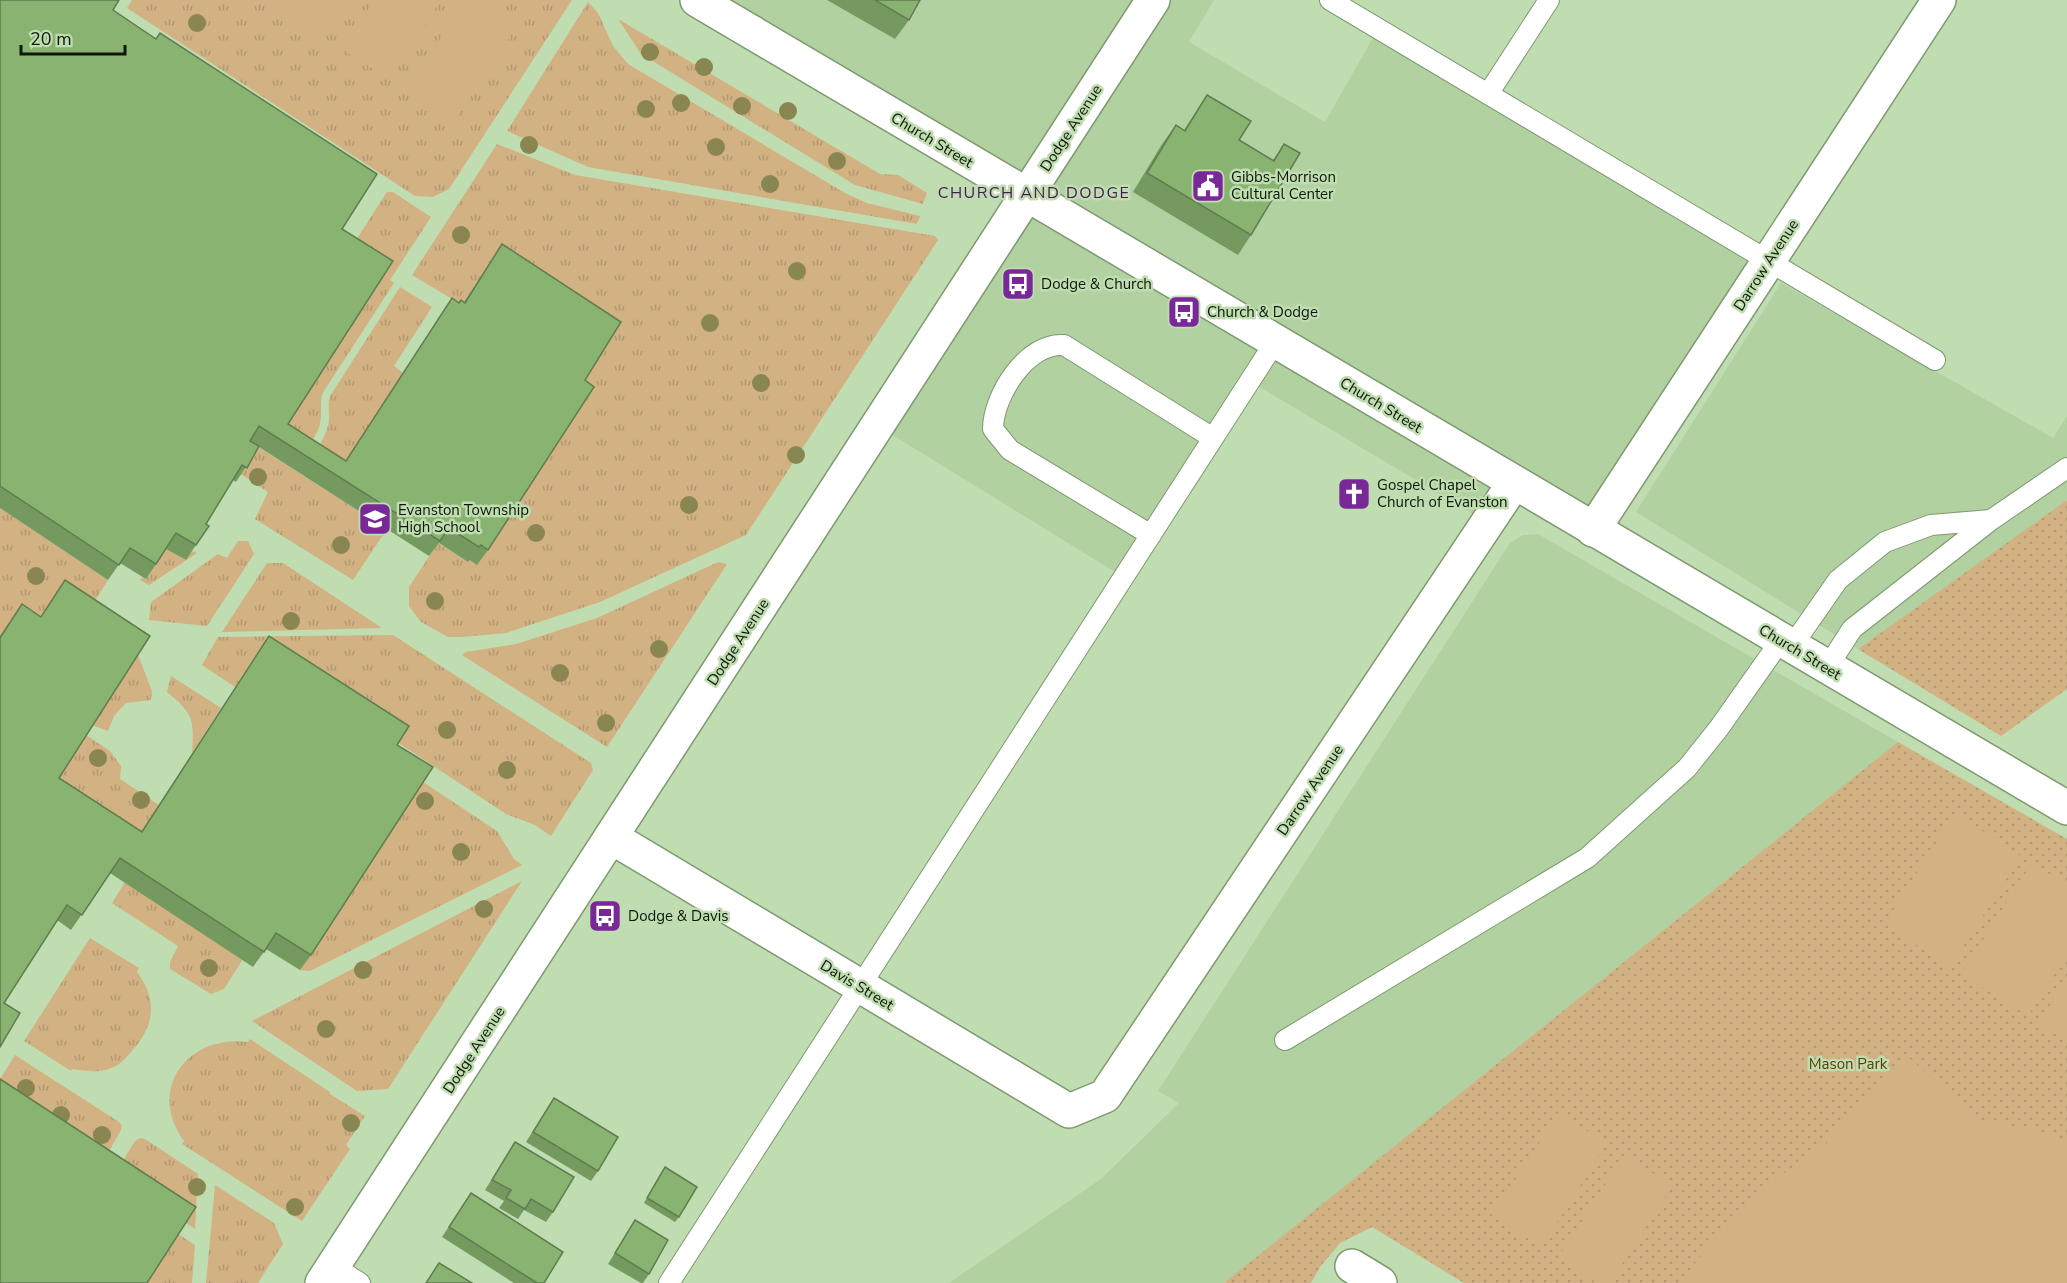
<svg xmlns="http://www.w3.org/2000/svg" width="2067" height="1283" viewBox="0 0 2067 1283" font-family="'Nunito Sans',sans-serif">
	<style>
		.built { fill: #b1d1a0 }
		.grass { fill: url(#grass-tufts) }
		.park { fill: url(#park-dots) }
		.pitch { fill: #d2b183 }
		.lines { fill: none; stroke-linecap: round; stroke-linejoin: round }
		.service-casing { stroke: #7e9970; stroke-width: 22 }
		.minor-casing { stroke: #7e9970; stroke-width: 36 }
		.tertiary-casing { stroke: #7e9970; stroke-width: 36 }
		.secondary-casing { stroke: #7e9970; stroke-width: 36 }
		.service { stroke: #fff; stroke-width: 20 }
		.minor { stroke: #fff; stroke-width: 33 }
		.tertiary { stroke: #fff; stroke-width: 33 }
		.secondary { stroke: #fff; stroke-width: 33 }
		.tree { fill: #8a8652 }
		.wall { fill: #759a60 }
		.building { fill: #88b370; stroke: #5f7d4e; stroke-width: 1.5 }
		.labels { text-anchor: middle; dominant-baseline: central; stroke-width: 5; stroke-linejoin: round; paint-order: stroke }
		.street-label { font-size: 15px; fill: #0e1808; stroke: #c0ddb1 }
		.poi-label { font-size: 15px; fill: #0e1808; stroke: #c0ddb1; text-anchor: start }
		.park-label { font-size: 15px; fill: #5e3e04; stroke: #c0ddb1 }
		.neighbourhood-label { font-size: 16px; letter-spacing: 1.5px; fill: #441d53; stroke: #c0ddb1 }
	</style>
	<defs>
		<pattern id="grass-tufts" width="24" height="20" patternUnits="userSpaceOnUse" patternTransform="scale(1.5)"><rect width="24" height="20" fill="#d2b183"/><path d="M3 7l-1-3M5 7V3M7 7l1-3M15 17l-1-3M17 17v-4M19 17l1-3" fill="none" stroke="#b39870"/></pattern>
		<pattern id="park-dots" width="8" height="8" patternUnits="userSpaceOnUse" patternTransform="scale(1.5)"><rect width="8" height="8" fill="#d2b183"/><path d="M2 2h.1M6 6h.1" fill="none" stroke="#b39870" stroke-width="1.8" stroke-linecap="round"/></pattern>
	</defs>
	<rect width="100%" height="100%" fill="#c0ddb1"/>
	<!-- built -->
	<path class="built" d="M697 0H1214L1189 42 1325 122 1378 29 1769 262 1593 530 1514 484 1488 523 1241 376 1115 572 878 426 1027 196Z
		M1781 283 2053 438 2067 416V500L1858 649 1636 512Z
		M1538 534 1898 742 1224 1283H949L1101 1179 1179 1103 1158 1091 1510 543 1523 535Z"/>
	<!-- grass -->
	<path class="grass" d="M132 0H572L449 189 433 197 415 196 127 8Z
		M588 2 598 13 613 46 628 64 845 193 867 203 920 216 917 224 588 167 507 131Z
		M618 19 880 174 898 175 927 193 923 204 855 185 641 54Z
		M497 144 575 175 935 236 938 240 746 535 600 602 506 633 462 637H448L421 622 409 606V587L438 543 468 562 470 560 477 564 492 259 462 305 412 275Z
		M387 192H393L431 217 390 280 394 283 322 394C320 404 322 414 320 424 317 436 309 445 302 455L278 439 347 254Z
		M400 287 432 307 394 366 403 373 336 476 311 460C317 448 328 434 329 420 330 412 327 405 330 396Z
		M249 441 387 529 353 580 255 519 268 492 241 474Z
		M0 508 108 580 86 615 31 632 0 636Z
		M238 541H248L254 554 207 626 149 620 151 602 218 554 227 558Z
		M165 548 185 560 192 551 197 553 149 585 140 580 142 577 146 579Z
		M718 562 727 564 607 747 462 655 466 652 516 644 597 618Z
		M267 563H283L382 628 222 632Z
		M393 635 591 763 593 770 551 836 535 825 506 814 259 651 235 687 202 665 218 637Z
		M138 655 152 691 151 700 126 703 114 716 108 731 92 725Z
		M171 676 221 708 192 753C194 720 194 714 167 692Z
		M86 735 110 751 121 766 120 779 159 805 132 847 48 793Z
		M423 782 497 831 514 859 522 865 310 971 300 970Z
		M522 881 388 1089 357 1091 252 1021Z
		M125 882 243 959 224 989 211 994 170 969V962L178 946 112 903Z
		M90 938 139 968 137 972C158 1000 155 1026 131 1052 125 1059 119 1066 109 1069 97 1073 85 1071 72 1069L71 1071 24 1041Z
		M250 1039 330 1092V1094L365 1116 346 1145 350 1149 302 1221 182 1144 184 1141C146 1089 188 1034 248 1042Z
		M15 1055 119 1122 122 1126 120 1132 100 1166 0 1100V1079Z
		M140 1138 145 1139 198 1174 195 1229 114 1175 135 1141Z
		M215 1185 274 1223 283 1244 258 1283H206Z
		M178 1234 195 1245 192 1283H146Z"/>
	<!-- park -->
	<path class="park" d="M2067 500V689L2001 736 1858 649Z
		M1898 742 2067 839V1283H1464L1372 1227 1340 1243 1320 1267 1311 1283H1224Z"/>
	<!-- pitch -->
	<path class="pitch" d="M281 0H349L324 38 276 7Z
		M374 0H441L390 80 342 49Z
		M465 0H492L521 19 454 122 407 91Z
		M1955 813 2021 856 1950 967 1884 924Z
		M2032 863 2067 885V955L2028 1016 1961 974Z
		M2067 978V1042L2038 1023Z
		M1905 1054 1978 1119 2038 1131 2067 1141V1283H1681L1696 1262 1749 1200 1815 1150 1823 1147Z
		M1559 1112 1607 1144 1541 1247 1492 1215Z
		M1624 1155 1673 1186 1610 1283H1597L1558 1258Z"/>
	<g class="lines">
		<defs>
			<path id="service" d="M1330 0 1935 360
				M1488 94 1549 0
				M1151 535 1010 450 993 429C993 396 1027 342 1064 345L1213 438
				M1792 646 1838 580 1885 542 1931 525 1991 520
				M1827 668 1852 629 1991 520 2067 468
				M1285 1040 1587 858 1687 768 1719 728 1781 640
				M333 1266 360 1283
				M669 1283 1275 342"/>
			<path id="minor" d="M1593 530 1939 0
				M611 837 1069 1111 1105 1096 1514 483
				M1352 1266 1380 1283"/>
			<path id="tertiary" d="M697 0 2067 808"/>
			<path id="secondary" d="M322 1283 1153 0"/>
		</defs>
		<!-- service casing -->
		<use href="#service" class="service-casing"/>
		<!-- minor casing -->
		<use href="#minor" class="minor-casing"/>
		<!-- tertiary casing -->
		<use href="#tertiary" class="tertiary-casing"/>
		<!-- secondary casing -->
		<use href="#secondary" class="secondary-casing"/>
		<!-- service -->
		<use href="#service" class="service"/>
		<!-- minor -->
		<use href="#minor" class="minor"/>
		<!-- tertiary -->
		<use href="#tertiary" class="tertiary"/>
		<!-- secondary -->
		<use href="#secondary" class="secondary"/>
	</g>
	<!-- trees -->
	<g class="tree">
		<circle cx="197" cy="23" r="9"/>
		<circle cx="650" cy="52" r="9"/>
		<circle cx="704" cy="67" r="9"/>
		<circle cx="681" cy="103" r="9"/>
		<circle cx="742" cy="106" r="9"/>
		<circle cx="646" cy="109" r="9"/>
		<circle cx="788" cy="111" r="9"/>
		<circle cx="529" cy="145" r="9"/>
		<circle cx="716" cy="147" r="9"/>
		<circle cx="837" cy="161" r="9"/>
		<circle cx="770" cy="184" r="9"/>
		<circle cx="461" cy="235" r="9"/>
		<circle cx="797" cy="271" r="9"/>
		<circle cx="710" cy="323" r="9"/>
		<circle cx="761" cy="383" r="9"/>
		<circle cx="796" cy="455" r="9"/>
		<circle cx="258" cy="477" r="9"/>
		<circle cx="689" cy="505" r="9"/>
		<circle cx="536" cy="533" r="9"/>
		<circle cx="341" cy="545" r="9"/>
		<circle cx="36" cy="576" r="9"/>
		<circle cx="435" cy="601" r="9"/>
		<circle cx="291" cy="621" r="9"/>
		<circle cx="659" cy="649" r="9"/>
		<circle cx="560" cy="673" r="9"/>
		<circle cx="606" cy="723" r="9"/>
		<circle cx="447" cy="730" r="9"/>
		<circle cx="98" cy="758" r="9"/>
		<circle cx="507" cy="770" r="9"/>
		<circle cx="141" cy="800" r="9"/>
		<circle cx="425" cy="801" r="9"/>
		<circle cx="461" cy="852" r="9"/>
		<circle cx="484" cy="909" r="9"/>
		<circle cx="209" cy="968" r="9"/>
		<circle cx="363" cy="970" r="9"/>
		<circle cx="326" cy="1029" r="9"/>
		<circle cx="26" cy="1088" r="9"/>
		<circle cx="61" cy="1115" r="9"/>
		<circle cx="351" cy="1123" r="9"/>
		<circle cx="102" cy="1135" r="9"/>
		<circle cx="197" cy="1187" r="9"/>
		<circle cx="295" cy="1207" r="9"/>
	</g>
	<!-- wall -->
	<path class="wall" d="M0 0 113 10 342 229 288 424 346 461 452 298 459 303 464 302 502 244 585 380 488 550 477 565 470 560 468 562 439 543 429 556 259 447 236 482 233 480 206 524 196 545 186 560 166 549 146 579 120 563 108 580 0 508Z
		M827 0H920L909 20 895 39Z
		M1207 95 1239 140 1273 160 1284 144 1251 235 1238 255 1133 192 1162 144 1176 125 1184 130Z
		M65 580 59 778 141 832 269 636 397 745 311 955 300 970 266 949 253 967 110 873 71 930 57 920 4 1003 0 1047V636L22 604 41 617Z
		M554 1098 598 1171 591 1181 526 1142Z
		M515 1142 553 1212 546 1222 524 1210 518 1219 499 1208 504 1201 485 1190Z
		M665 1167 679 1217 675 1222 644 1203Z
		M471 1193 544 1283H514L442 1237Z
		M635 1220 649 1274 643 1283H641L608 1264Z"/>
	<!-- building -->
	<path class="building" d="M0 0H119L113 10 156 39 160 33 377 174 342 229 393 261 288 424 346 461 452 298 459 303 461 300 465 303 502 244 621 322 585 380 594 387 488 550 481 545 479 547 449 528 440 541 259 426 250 441 259 446 247 468 242 465 206 524 209 526 196 545 176 533 156 564 130 548 119 565 0 486Z
		M875 0H920L909 20Z
		M1207 95 1251 121 1239 140 1274 161 1284 144 1300 153 1251 235 1147 173 1176 125 1185 131Z
		M65 580 150 636 59 778 142 832 269 636 409 726 397 745 433 767 311 955 276 933 264 952 120 858 82 915 67 905 4 1003 20 1013 0 1047V638L22 604 41 617Z
		M0 1079 196 1207 147 1283H0Z
		M554 1098 618 1137 598 1171 533 1132Z
		M515 1142 574 1177 553 1212 531 1199 525 1209 506 1198 511 1190 492 1180Z
		M665 1167 697 1187 679 1217 647 1198Z
		M471 1193 563 1252 544 1283H537L449 1227Z
		M635 1220 668 1240 649 1274 615 1253Z
		M439 1263 472 1283H426Z"/>
	<!-- icons -->
	<defs>
		<symbol id="civic-square" viewBox="-11 -11 22 22"><rect x="-9" y="-9" width="18" height="18" rx="4" fill="#792898" stroke="#c0ddb1"/><path d="M-.6-6.5H3V-4.5H.6V-3L4-1V1h2V6H-6V1h2V-1L-.6-3ZM-1.2 2.5V6h2.4V2.5Z" fill="#fff"/></symbol>
		<symbol id="bus-square" viewBox="-11 -11 22 22"><rect x="-9" y="-9" width="18" height="18" rx="4" fill="#792898" stroke="#c0ddb1"/><path d="M-5-6H5V4H4V6H2V4H-2V6H-4V4H-5ZM-3.5-4V0h7V-4ZM-3.5 1.2v1.5H-2V1.2ZM2 1.2v1.5H3.5V1.2Z" fill="#fff"/></symbol>
		<symbol id="church-square" viewBox="-11 -11 22 22"><rect x="-9" y="-9" width="18" height="18" rx="4" fill="#792898" stroke="#c0ddb1"/><path d="M-1.2-6h2.4v3.5h3.3v2.4h-3.3V6h-2.4V-.1h-3.3v-2.4h3.3Z" fill="#fff"/></symbol>
		<symbol id="school-square" viewBox="-11 -11 22 22"><rect x="-9" y="-9" width="18" height="18" rx="4" fill="#792898" stroke="#c0ddb1"/><path d="M0-5L7-2L0 1L-7-2ZM-4 1L0 2.5L4 1V4Q0 6-4 4Z" fill="#fff"/></symbol>
	</defs>
	<g fill-rule="evenodd">
		<use href="#civic-square" x="1189" y="167" width="38" height="38"/>
		<use href="#bus-square" x="999" y="265" width="38" height="38"/>
		<use href="#bus-square" x="1165" y="293" width="38" height="38"/>
		<use href="#church-square" x="1335" y="475" width="38" height="38"/>
		<use href="#school-square" x="356" y="500" width="38" height="38"/>
		<use href="#bus-square" x="586" y="897" width="38" height="38"/>
	</g>
	<g class="labels">
		<!-- street labels -->
		<g class="street-label">
			<text transform="translate(1071 128) rotate(-57)">Dodge Avenue</text>
			<text transform="translate(932 140) rotate(31)">Church Street</text>
			<text transform="translate(1766 265) rotate(-57)">Darrow Avenue</text>
			<text transform="translate(1381 405) rotate(31)">Church Street</text>
			<text transform="translate(738 642) rotate(-57)">Dodge Avenue</text>
			<text transform="translate(1800 652) rotate(31)">Church Street</text>
			<text transform="translate(1310 790) rotate(-56)">Darrow Avenue</text>
			<text transform="translate(857 985) rotate(31)">Davis Street</text>
			<text transform="translate(474 1050) rotate(-57)">Dodge Avenue</text>
		</g>
		<!-- poi labels -->
		<g class="poi-label">
			<text x="1231" y="177">Gibbs-Morrison<tspan x="1231" dy="17">Cultural Center</tspan></text>
			<text x="1041" y="284">Dodge &amp; Church</text>
			<text x="1207" y="312">Church &amp; Dodge</text>
			<text x="1377" y="485">Gospel Chapel<tspan x="1377" dy="17">Church of Evanston</tspan></text>
			<text x="398" y="510">Evanston Township<tspan x="398" dy="17">High School</tspan></text>
			<text x="628" y="916">Dodge &amp; Davis</text>
		</g>
		<!-- park labels -->
		<g class="park-label">
			<text x="1848" y="1064">Mason Park</text>
		</g>
		<!-- neighbourhood labels -->
		<g class="neighbourhood-label">
			<text x="1034" y="193">CHURCH AND DODGE</text>
		</g>
	</g>
	<!-- scale -->
	<path d="M21 45v9h104v-9" fill="none" stroke="#0e1808" stroke-width="3"/>
	<text x="30" y="45" font-size="18" fill="#0e1808" stroke="#c0ddb1" stroke-width="4.5" paint-order="stroke">20 m</text>
</svg>
